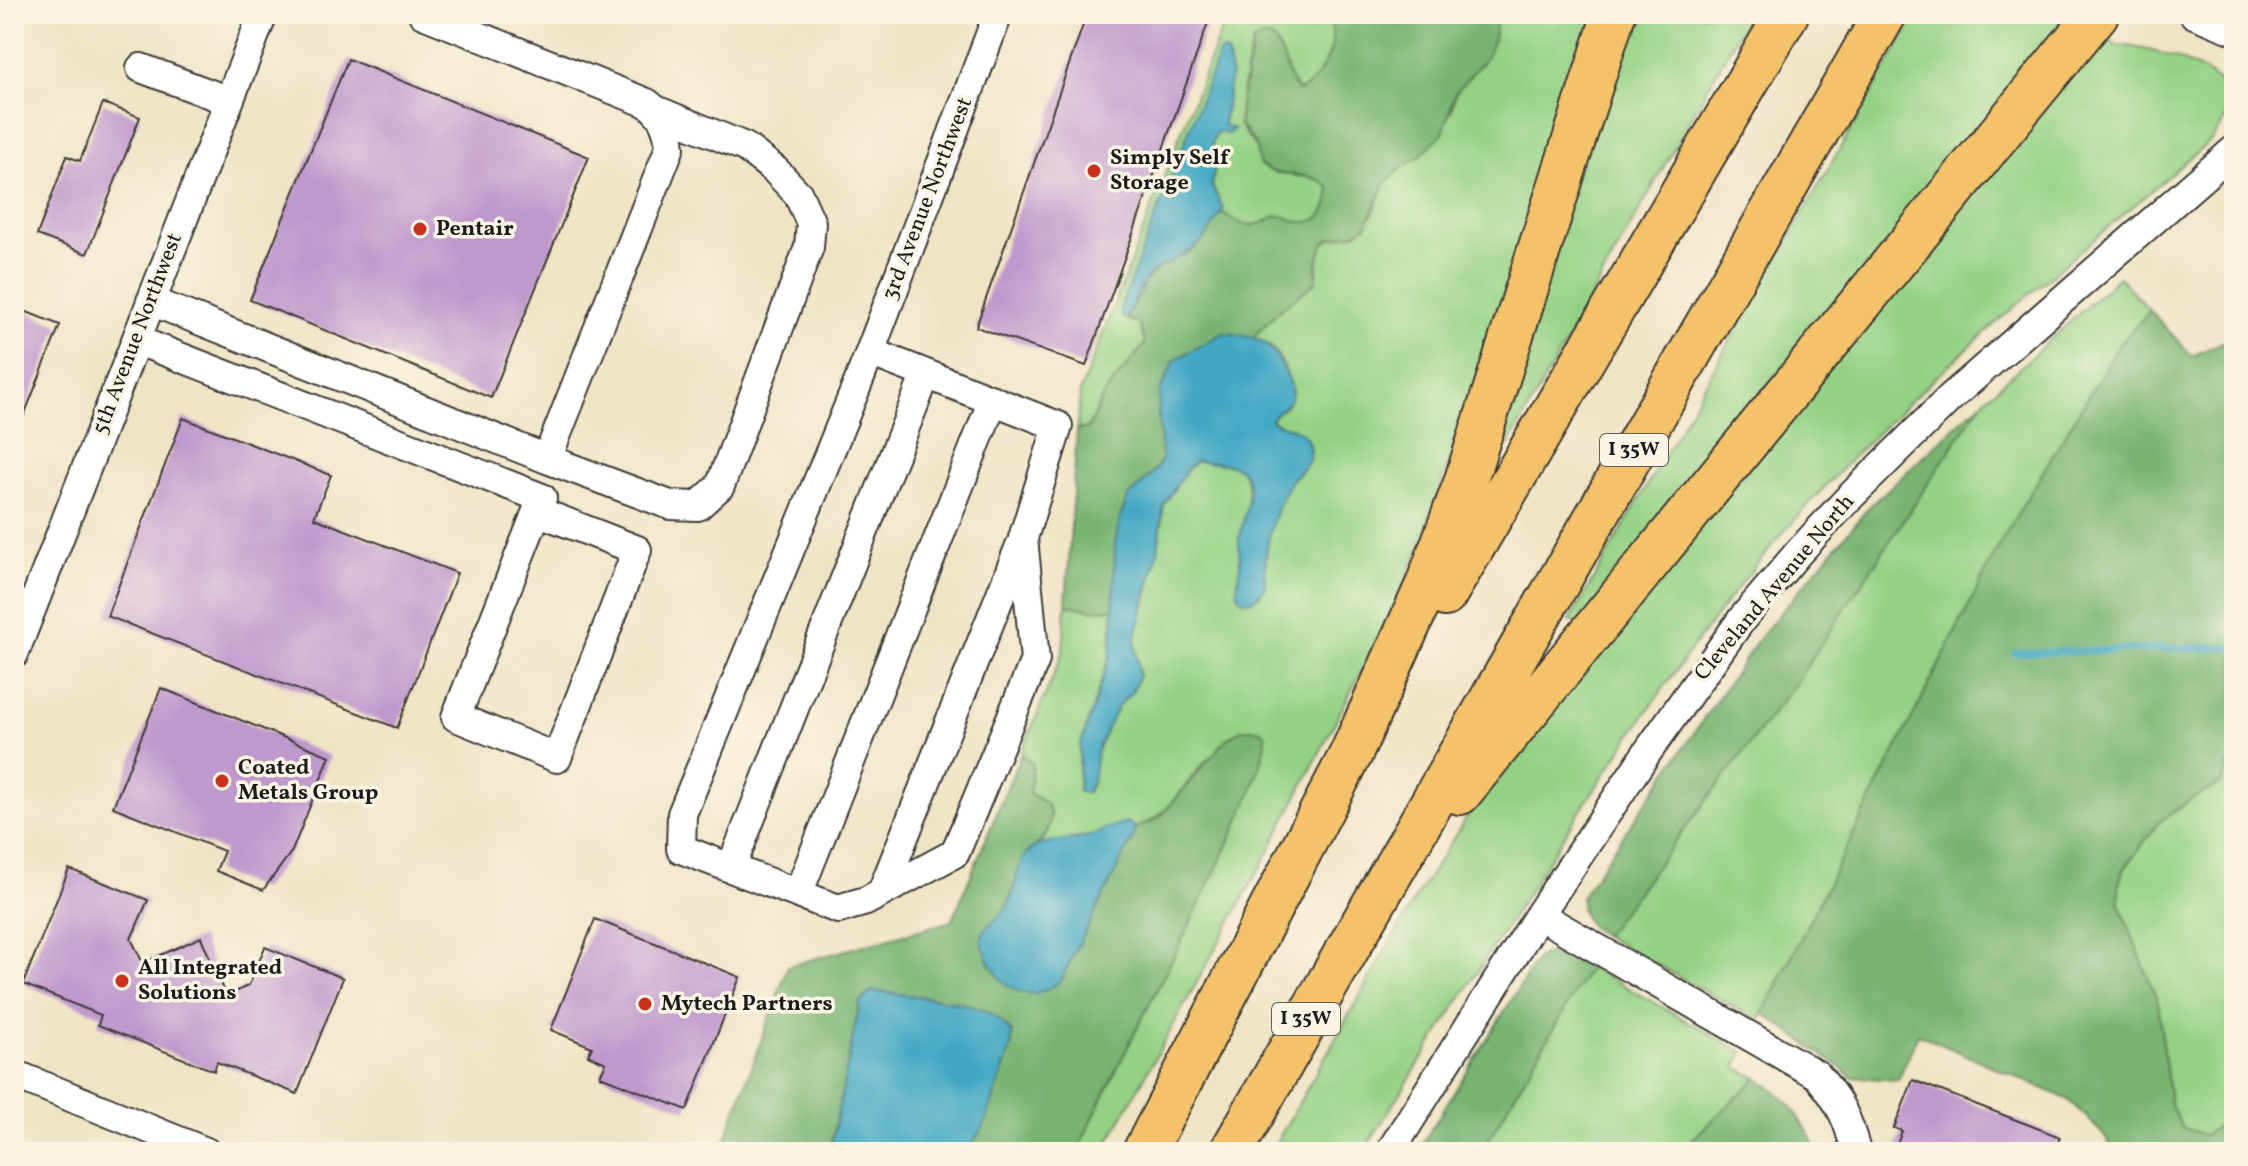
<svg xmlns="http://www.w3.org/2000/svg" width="2248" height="1166" viewBox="0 0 2248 1166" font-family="Vollkorn,serif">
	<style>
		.green { fill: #95d185; stroke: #587650; stroke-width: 2 }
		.forest { fill: #78b372; stroke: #4a6847; stroke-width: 2 }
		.water { fill: #43a7c3; stroke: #306270; stroke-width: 2 }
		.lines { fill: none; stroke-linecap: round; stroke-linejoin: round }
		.stream { stroke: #43a7c3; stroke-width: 7 }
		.building { fill: #bf98cc }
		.minor-casing { stroke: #3c3a36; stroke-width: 32 }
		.highway-casing { stroke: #3c3a36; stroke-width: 46 }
		.minor { stroke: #fff; stroke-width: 28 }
		.highway { stroke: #f4c26a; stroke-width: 42 }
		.poi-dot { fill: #c8321e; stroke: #fcf5e5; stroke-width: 3 }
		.labels { text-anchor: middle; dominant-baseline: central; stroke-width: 7; stroke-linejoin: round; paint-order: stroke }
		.shield { fill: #fcf5e5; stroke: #5f5d58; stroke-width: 2 }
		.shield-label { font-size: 20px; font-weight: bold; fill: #1c1c1c }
		.poi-label { font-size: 22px; font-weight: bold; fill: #1c1c1c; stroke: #fcf5e5; text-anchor: start }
		.street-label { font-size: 22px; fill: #1c1c1c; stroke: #fcf5e5 }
	</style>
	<rect width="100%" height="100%" fill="#fcf5e5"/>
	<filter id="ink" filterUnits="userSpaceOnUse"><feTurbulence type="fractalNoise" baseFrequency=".0125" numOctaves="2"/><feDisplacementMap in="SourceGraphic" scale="16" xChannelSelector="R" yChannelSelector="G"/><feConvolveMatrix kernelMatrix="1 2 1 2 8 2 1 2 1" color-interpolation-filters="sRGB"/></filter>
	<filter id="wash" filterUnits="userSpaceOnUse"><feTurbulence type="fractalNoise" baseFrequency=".006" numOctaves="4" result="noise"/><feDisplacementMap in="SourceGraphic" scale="32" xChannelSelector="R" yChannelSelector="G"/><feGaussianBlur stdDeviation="1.8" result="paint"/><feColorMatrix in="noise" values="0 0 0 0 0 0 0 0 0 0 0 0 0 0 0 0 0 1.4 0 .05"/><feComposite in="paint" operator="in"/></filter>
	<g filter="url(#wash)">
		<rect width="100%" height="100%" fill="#f0e4c6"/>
		<!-- green -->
		<path class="green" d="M1242 14H1325C1327 19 1332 26 1332 32 1336 51 1316 84 1299 91L1291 83 1287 71 1253 42C1249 52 1236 116 1240 125 1248 143 1257 139 1259 164 1267 168 1276 172 1285 174 1303 179 1316 173 1330 189 1329 199 1329 211 1320 218 1313 224 1247 227 1238 223 1233 221 1227 215 1222 212L1223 208 1212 186 1215 165 1212 141 1217 132 1228 127 1222 126 1227 105 1123 318 1139 324 1145 344 1142 350 1104 394 1088 428 1077 430 1080 392 1224 23 1236 28Z
			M1497 14H1596L1488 346 1417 554 1391 613 1265 859 1103 1152H1077C1119 1059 1169 970 1212 878 1233 834 1256 790 1266 742L1265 733 1258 729C1241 739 1218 749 1204 763 1180 788 1171 816 1135 828L1128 822 1087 837 1041 844 1049 828 1039 798 1031 795 1029 792 1032 770 1021 754 1063 652 1066 605 1104 610 1114 608 1110 655 1080 747 1078 791 1087 793 1093 781 1097 750 1118 705 1132 692 1139 675 1135 640 1157 557 1164 504 1189 467 1197 461C1208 463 1226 462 1236 466 1259 477 1242 539 1239 559L1241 568 1237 581 1259 596C1270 583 1262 564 1265 548 1268 527 1276 506 1286 488 1292 477 1311 466 1310 453 1310 426 1286 432 1271 420 1275 411 1284 410 1289 401 1297 390 1281 356 1271 347 1267 343 1258 341 1253 338L1277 312 1316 282 1318 262 1323 244 1331 238 1355 233 1373 214 1385 182 1403 167 1418 158 1452 110 1455 93 1494 39Z
			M1627 14H1749L1509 444 1490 433Z
			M1917 14H2073L1579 625 1570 620Z
			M2108 35 2115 45C2146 47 2180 57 2206 72 2217 79 2221 86 2234 87 2234 110 2224 124 2209 142 2071 260 1926 374 1804 509 1714 609 1640 720 1567 831 1498 938 1430 1045 1363 1152H1271L1416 897 1496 771 2103 38Z
			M2119 277 2150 311 2120 343 2002 540 1759 1021 1604 936 1797 681 1982 402Z
			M2234 753V1100L2216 1127 2204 1135 2181 1127 2170 1102 2158 1003 2119 902V884L2122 873 2158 823 2193 798 2221 784Z
			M1590 967 1743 1052 1735 1067 1757 1078 1679 1152H1481Z"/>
		<!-- forest -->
		<path class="forest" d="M1325 14H1497L1494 39 1487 57 1455 93 1443 133 1418 158 1403 167 1386 182 1366 226 1355 233 1331 238 1323 244 1318 262 1316 282 1277 312 1253 338 1223 333 1175 360 1158 410 1162 459 1156 469 1128 498 1121 515 1115 543 1114 608 1098 610 1066 605 1077 430 1088 428 1104 394 1145 344 1139 324 1126 318 1141 293 1143 283 1159 268 1200 243 1222 212C1236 222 1247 229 1264 222 1268 221 1271 217 1276 216 1281 215 1288 218 1294 220 1319 228 1328 211 1330 189 1310 166 1281 183 1259 164L1256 145 1239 124 1240 105 1253 42 1263 36 1272 38C1287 54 1284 76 1299 91 1316 84 1336 51 1332 32 1332 26 1327 19 1325 14Z
			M2150 311 2192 356 2234 337V753L2221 784 2193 798 2158 823 2122 872 2119 884V902L2158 1003 2170 1102 2181 1127 2204 1135 2217 1127 2234 1100V1152H2115L2100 1130 2067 1099 1918 1034 1898 1080 1851 1077 1845 1071 1763 1013 2002 540 2120 343Z
			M1982 402 1797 681 1604 936C1588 925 1580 918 1581 897L1760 637 1871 505Z
			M1243 729H1258L1265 733 1266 742C1256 790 1233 834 1212 878 1169 970 1119 1059 1077 1152H967L985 1123 1011 1047 1012 1033C1007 1028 1001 1020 994 1016 970 999 902 995 872 991L860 1002 830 1152H721L788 966 952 921 1021 754 1033 764 1029 792C1035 799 1048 800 1050 812 1053 838 1032 845 1022 864 1013 881 1014 899 1001 915L1060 981 1134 836 1135 828 1151 822 1162 815 1227 738Z
			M1556 953 1590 967 1481 1152H1417L1537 959 1545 954Z
			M1757 1078C1791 1099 1795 1110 1814 1143L1799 1152H1679Z"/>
		<!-- water -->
		<path class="water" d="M1223 51 1227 53 1231 74 1223 125 1234 129 1228 134 1217 132 1212 141 1215 165 1212 186 1223 208 1222 212C1215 222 1209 235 1200 243 1184 260 1154 264 1143 283 1137 294 1133 306 1126 318H1123L1120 314V308L1219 53Z
			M1223 333C1261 337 1269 339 1286 374 1290 381 1294 390 1291 398 1287 408 1275 410 1271 420 1281 428 1296 425 1304 435 1309 440 1311 452 1309 459 1307 468 1295 473 1290 482 1270 516 1264 550 1265 589L1252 601 1242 600C1234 591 1238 582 1240 571 1242 561 1238 550 1239 540 1241 521 1263 477 1234 466 1224 462 1209 463 1197 461L1189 467 1164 504 1157 557 1135 640 1139 675 1132 692 1118 706 1097 750 1093 781 1087 793 1078 791 1080 747 1110 655 1113 626 1115 543 1121 515 1128 498 1156 470 1162 459 1158 410 1160 391 1175 360Z
			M1128 822 1135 828 1134 836 1060 981C1030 1006 1002 990 988 958 986 952 982 947 982 941 981 928 995 921 1003 912 1018 896 1012 866 1029 851 1043 838 1070 842 1088 836 1101 832 1113 824 1128 822Z
			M872 991C903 995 969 999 994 1016 1001 1020 1007 1028 1012 1034L1011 1047 985 1123 967 1152H830L860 1002Z"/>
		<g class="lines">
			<!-- stream -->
			<path class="stream" d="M2015 653 2234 647"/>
		</g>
		<g id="blocks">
			<!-- building -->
			<path class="building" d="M1087 14H1211L1086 366 976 327Z
				M348 59 589 157 491 398 250 300Z
				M103 103 140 117 87 254 37 235 67 156 80 161Z
				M14 307 60 325 15 438H14Z
				M183 418 331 475 314 518 457 573 397 728 107 616Z
				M161 688 330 756 292 851 263 890 216 871 224 851 113 807Z
				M69 869 148 900 131 939 143 963 201 937 226 997 249 985 265 947 343 978 297 1094 217 1062 214 1071 98 1025 101 1015 23 984Z
				M595 919 740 977 687 1110 600 1076 606 1063 588 1055 592 1047 551 1030Z
				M1913 1080 2060 1137 2054 1152H1910L1896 1147 1902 1131 1894 1128Z"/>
		</g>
	</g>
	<g filter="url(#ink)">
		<use href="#blocks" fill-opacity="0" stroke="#3c3a36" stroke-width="2"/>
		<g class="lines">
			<defs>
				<path id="minor" d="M2194 14 2234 30
					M141 68 229 101
					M151 301 547 459 670 147C668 127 663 115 647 103L423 14
					M136 340 542 498 537 511 456 717 557 758 637 550 537 511
					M870 352 1058 426 1023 538 1035 660 955 853 866 901 838 909 681 849 682 814 858 383 870 352 998 14
					M547 459 670 505 698 506 720 486 809 247 811 223 798 194 775 170 745 147 658 111
					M14 654 263 14
					M731 868 926 374
					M882 892 1020 546
					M798 894 993 400
					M1539 915 1817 1075C1840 1102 1848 1118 1856 1152
					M14 1074 206 1152
					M1390 1152 1539 915 1646 754 1742 619 1798 553 1846 501 1950 398 2234 150"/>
				<path id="highway" d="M1445 595 1787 14
					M1460 793 2097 14
					M1144 1152 1351 754 1427 585 1465 483 1614 14
					M1231 1152 1885 14"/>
			</defs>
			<!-- minor casing -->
			<use href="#minor" class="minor-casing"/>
			<!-- highway casing -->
			<use href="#highway" class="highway-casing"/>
			<!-- minor -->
			<use href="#minor" class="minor"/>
			<!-- highway -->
			<use href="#highway" class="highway"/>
		</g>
	</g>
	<!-- markers -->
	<g class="poi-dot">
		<circle cx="1094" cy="171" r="8"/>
		<circle cx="420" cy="229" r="8"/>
		<circle cx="222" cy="781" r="8"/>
		<circle cx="122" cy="981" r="8"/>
		<circle cx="645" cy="1004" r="8"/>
	</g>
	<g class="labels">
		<!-- shield labels -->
		<g class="shield">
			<rect x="1600" y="434" width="68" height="32" rx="6"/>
			<rect x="1272" y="1003" width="68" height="32" rx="6"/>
		</g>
		<g class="shield-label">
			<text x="1634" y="450">I 35W</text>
			<text x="1306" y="1019">I 35W</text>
		</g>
		<!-- poi labels -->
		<g class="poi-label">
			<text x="1110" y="158">Simply Self<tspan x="1110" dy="25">Storage</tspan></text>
			<text x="436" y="229">Pentair</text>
			<text x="238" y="768">Coated<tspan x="238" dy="25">Metals Group</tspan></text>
			<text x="138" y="968">All Integrated<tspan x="138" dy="25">Solutions</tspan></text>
			<text x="661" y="1004">Mytech Partners</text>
		</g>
		<!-- street labels -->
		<g class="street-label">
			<text transform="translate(928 199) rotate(-69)">3rd Avenue Northwest</text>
			<text transform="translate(138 334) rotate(-69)">5th Avenue Northwest</text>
			<text transform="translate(1775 588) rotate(-50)">Cleveland Avenue North</text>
		</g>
	</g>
	<!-- margin -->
	<rect width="2248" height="1166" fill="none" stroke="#fcf5e5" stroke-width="48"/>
</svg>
